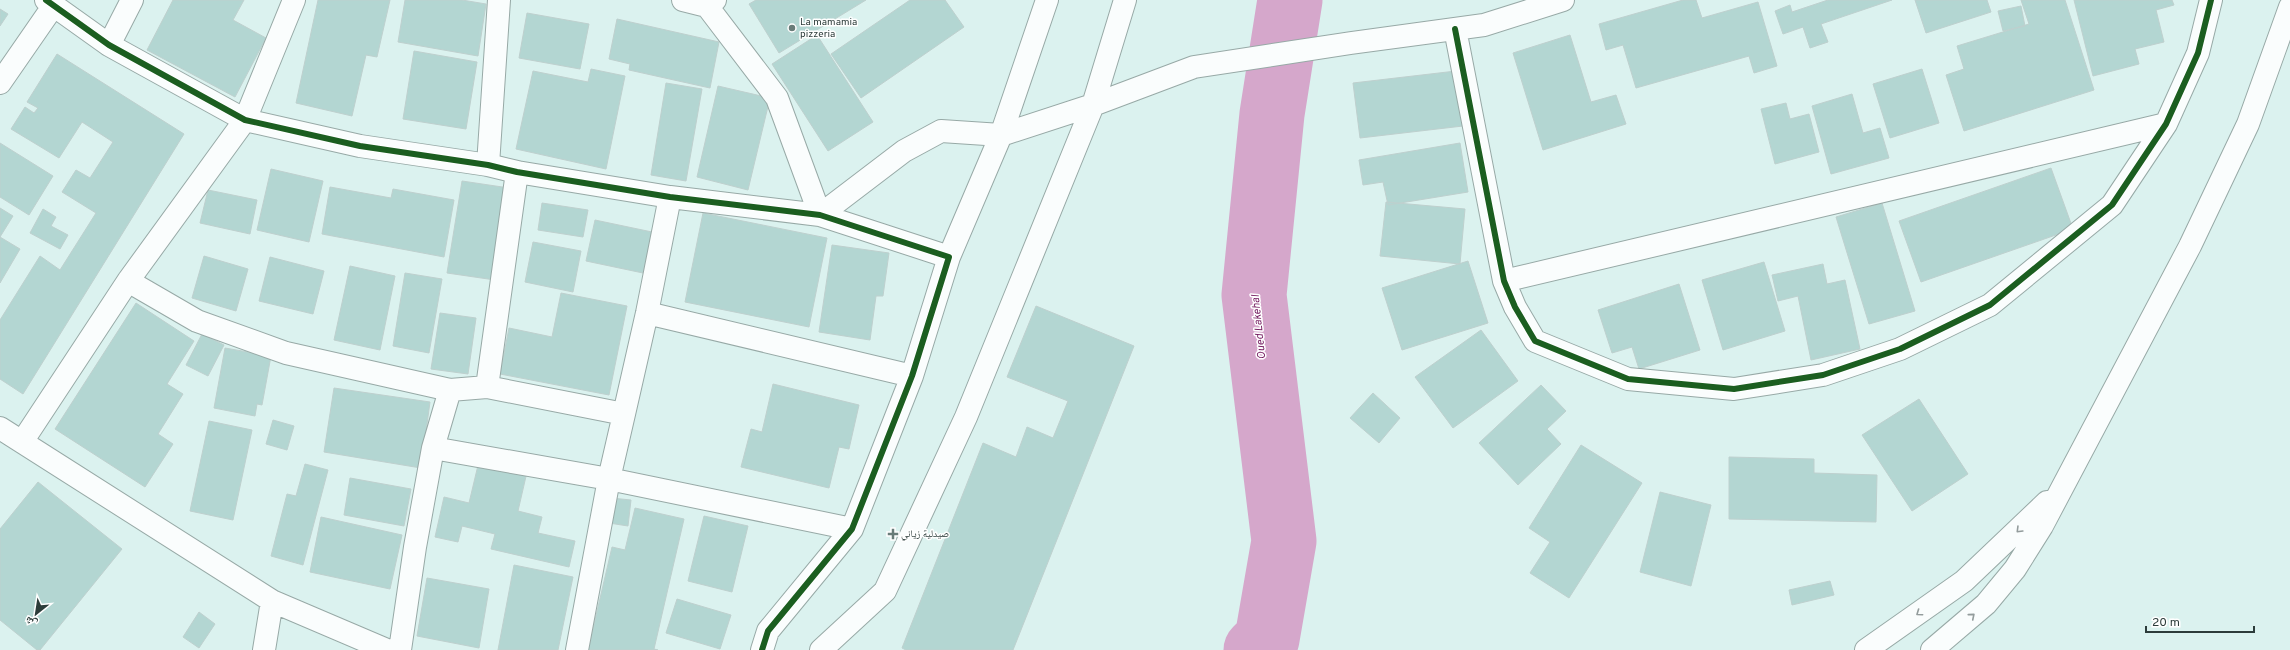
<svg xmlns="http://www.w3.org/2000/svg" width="2290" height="650" viewBox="0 0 2290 650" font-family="Overpass,'Noto Naskh Arabic',sans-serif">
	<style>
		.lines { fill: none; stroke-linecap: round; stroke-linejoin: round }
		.river { stroke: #d5a7cb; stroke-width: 65 }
		.building { fill: #b3d6d2; stroke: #bed0ce }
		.minor-casing { stroke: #97a9a6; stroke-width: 24 }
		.major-casing { stroke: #97a9a6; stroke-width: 24 }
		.minor { stroke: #fafdfd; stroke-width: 22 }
		.major { stroke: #fafdfd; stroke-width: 22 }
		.cycleway-casing { stroke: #fff; stroke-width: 8 }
		.cycleway { stroke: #1b5e20; stroke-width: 6 }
		.oneway { stroke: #939c9c }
		.poi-dot { fill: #697c79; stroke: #fff; stroke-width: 1.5 }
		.labels { text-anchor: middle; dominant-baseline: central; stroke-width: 3; stroke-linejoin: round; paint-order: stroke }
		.poi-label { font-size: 10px; fill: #2c3c3a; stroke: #fff; text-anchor: start }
		.water-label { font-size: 11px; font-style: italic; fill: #71175d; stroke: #fff }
	</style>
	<rect width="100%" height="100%" fill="#dbf2ef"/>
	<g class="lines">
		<!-- river -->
		<path class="river" d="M1256 650 1267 639 1284 541 1254 295 1272 114 1290 0"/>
	</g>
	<!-- building -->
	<path class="building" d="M173 0H244L233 20 266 38 235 97 147 50Z
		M318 0H390L377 57 366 55 352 116 296 103Z
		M405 0H462L486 4 478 56 398 42Z
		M756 0H866L779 53 749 4Z
		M910 0H945L964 27 861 98 831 54Z
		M1683 0H1696L1702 18 1758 2 1777 66 1754 73 1749 56 1636 88 1623 45 1606 50 1599 24Z
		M1828 0H1892L1821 24 1828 42 1810 48 1803 27 1783 34 1775 11 1790 5 1792 12Z
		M1915 0H1987L1991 12 1926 33Z
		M2021 0H2065L2094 90 1964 131 1946 75 1964 69 1957 46 2029 24Z
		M2074 0H2172L2174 5 2156 10 2164 42 2135 49 2139 64 2093 76Z
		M2021 6 2025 26 2003 31 1998 11Z
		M0 9 8 14 0 26Z
		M527 13 589 24 580 69 519 58Z
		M617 19 719 42 710 88 629 70 630 64 609 59Z
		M817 35 873 122 828 151 772 64Z
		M1570 35 1591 102 1616 95 1626 124 1543 150 1513 53Z
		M414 51 477 62 466 129 403 119Z
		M57 54 184 134 23 394 0 379V320L40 256 60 270 96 213 62 192 76 170 90 178 113 142 82 122 59 158 11 129 25 107 34 113 38 108 27 102Z
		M591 69 625 76 606 169 516 149 533 71 588 82Z
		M1922 69 1939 123 1890 138 1873 84Z
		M1456 71 1463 126 1360 138 1353 83Z
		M666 83 702 89 686 181 651 175Z
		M718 86 770 98 748 190 697 177Z
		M1852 94 1863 133 1880 128 1889 158 1831 174 1812 106Z
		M1786 103 1790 119 1809 114 1819 152 1775 164 1761 109Z
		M0 143 53 176 29 215 0 197Z
		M1460 143 1468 192 1388 205 1383 182 1363 185 1359 160Z
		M2051 168 2073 229 1921 282 1899 221Z
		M271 169 323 181 309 242 257 230Z
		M462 181 509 188 495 280 447 273Z
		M330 187 391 198 393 189 454 200 444 257 322 234Z
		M208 190 257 200 250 234 200 223Z
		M1386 202 1465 209 1460 264 1380 256Z
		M542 203 588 210 583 237 538 230Z
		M1882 203 1915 311 1869 324 1836 217Z
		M0 208 13 216 0 237 20 249 0 283Z
		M43 209 56 217 51 226 68 235 60 249 30 233Z
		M703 213 827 238 809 327 685 302Z
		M595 220 652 232 643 273 586 261Z
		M533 242 581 251 573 292 525 282Z
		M832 245 889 253 883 296H876L870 340 819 332Z
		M204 256 248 269 236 311 192 298Z
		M270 257 324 271 313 314 259 301Z
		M1468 261 1488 323 1402 350 1382 288Z
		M1764 262 1785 331 1723 350 1702 280Z
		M1823 264 1827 284 1845 280 1860 349 1811 360 1798 296 1778 301 1772 275Z
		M350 266 395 276 380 350 334 340Z
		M405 273 442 279 429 353 393 346Z
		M1679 284 1700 350 1639 369 1632 347 1612 353 1598 310Z
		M561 293 627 306 609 395 500 374 509 328 552 337Z
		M136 303 194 341 167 384 183 394 158 434 173 444 145 487 55 429Z
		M1036 306 1134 346 1013 650H906L902 648 983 443 1016 457 1027 427 1053 438 1068 401 1007 377Z
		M440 313 476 318 468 374 431 369Z
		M1481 330 1518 381 1453 428 1415 377Z
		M202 334 224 345 208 376 186 365Z
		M225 348 271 356 262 405 257 404 255 416 214 408Z
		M773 384 859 405 849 449 839 447 829 488 741 467 751 429 762 432Z
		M1541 385 1566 411 1547 429 1561 444 1518 485 1479 443Z
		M334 388 430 402 421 468 324 452Z
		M1373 393 1400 418 1379 443 1350 418Z
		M1919 399 1968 474 1912 511 1862 435Z
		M273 420 294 426 287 450 266 444Z
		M209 421 252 430 233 520 190 511Z
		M1581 445 1642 483 1569 598 1530 573 1550 542 1529 528Z
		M1729 457 1814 459V473L1877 475 1876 522 1729 519Z
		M479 461 527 472 518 511 542 517 538 533 575 541 569 567 491 549 495 534 462 526 458 542 435 537 444 497 469 503Z
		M305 464 328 470 303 565 271 556 287 494 296 496Z
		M350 478 411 489 404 526 344 515Z
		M38 482 122 549 40 650H37L0 620V529Z
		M1660 492 1711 505 1691 586 1640 572Z
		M611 498 631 500 628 526 609 523Z
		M635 508 684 519 654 649 658 650H588L612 547 625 550Z
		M704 516 748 526 732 592 688 581Z
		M321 517 402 535 390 589 310 572Z
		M514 565 573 577 558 650H498Z
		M427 578 489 589 479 648 417 636Z
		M1830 581 1834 595 1792 605 1789 590Z
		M677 599 731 615 720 649 666 633Z
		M199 612 215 624 199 648 183 637Z"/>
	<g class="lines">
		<defs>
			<path id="minor" d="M46 0 109 45 245 120 360 146 488 165 517 172 670 197 820 215 949 257 912 376 852 529 768 631 762 650
				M683 0 707 6 715 0
				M707 6 777 98 820 215 904 151 941 131 1001 135 1093 105 1194 67 1351 43 1484 25 1563 0
				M1455 29 1504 281 1515 307 1535 341 1628 379 1734 389 1823 375 1900 349 1990 305 2112 205 2166 124 2198 53 2211 0
				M109 45 132 0
				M0 83 54 5
				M488 165 499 0
				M949 257 1001 135 1047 0
				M128 281 197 321 286 353 450 390 487 387 624 414 609 479 852 529
				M1504 281 2166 124
				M647 313 912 376
				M487 387 517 172
				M624 414 647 313 670 197
				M0 428 272 601 387 650
				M22 442 128 281 245 120 294 0
				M433 448 609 479 577 650
				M264 650 272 601
				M400 650 415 547 433 448 450 390
				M821 650 885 591 966 417 1093 105 1125 0"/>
			<path id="major" d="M1866 650 1964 581 2047 502
				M1932 650 1986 604 2015 569 2042 526 2190 246 2248 124 2290 7"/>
		</defs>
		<!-- minor casing -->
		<use href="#minor" class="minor-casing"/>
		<!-- major casing -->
		<use href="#major" class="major-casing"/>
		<!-- minor -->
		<use href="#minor" class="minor"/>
		<!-- major -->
		<use href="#major" class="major"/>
		<defs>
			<path id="cycleway" d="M46 0 109 45 245 120 360 146 488 165 517 172 670 197 820 215 949 257 912 376 852 529 768 631 762 650
				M1455 29 1504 281 1515 307 1535 341 1628 379 1734 389 1823 375 1900 349 1990 305 2112 205 2166 124 2198 53 2211 0"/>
		</defs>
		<!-- cycleway casing -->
		<use href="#cycleway" class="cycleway-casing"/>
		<!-- cycleway -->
		<use href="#cycleway" class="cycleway"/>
	</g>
	<!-- one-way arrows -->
	<defs><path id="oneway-chevron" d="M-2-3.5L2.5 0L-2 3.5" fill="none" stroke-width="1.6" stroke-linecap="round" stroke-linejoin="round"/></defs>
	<g class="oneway">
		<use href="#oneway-chevron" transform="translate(2019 530) rotate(135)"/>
		<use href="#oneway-chevron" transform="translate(1919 613) rotate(145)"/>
		<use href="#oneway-chevron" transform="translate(1972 616) rotate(-40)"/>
	</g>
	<!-- markers -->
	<g class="poi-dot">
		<circle cx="792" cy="28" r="4"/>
		<path d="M891 528h4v4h4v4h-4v4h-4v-4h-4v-4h4z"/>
	</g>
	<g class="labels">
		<!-- poi labels -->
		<g class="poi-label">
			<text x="800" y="22">La mamamia<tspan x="800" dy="12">pizzeria</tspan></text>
			<text x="901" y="534">صيدلية زياني</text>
		</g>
		<!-- water labels -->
		<g class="water-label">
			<text transform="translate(1259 327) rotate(-96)">Oued Lakehal</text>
		</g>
	</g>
	<!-- north arrow -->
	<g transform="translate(36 614) rotate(210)" stroke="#ffffff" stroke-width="3" paint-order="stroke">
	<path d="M0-3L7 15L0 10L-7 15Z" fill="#2c3c3a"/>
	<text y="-6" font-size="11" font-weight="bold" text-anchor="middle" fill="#2c3c3a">ش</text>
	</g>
	<!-- scale -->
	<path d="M2146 626v6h108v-6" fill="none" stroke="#2c3c3a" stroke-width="2"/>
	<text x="2152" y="626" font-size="12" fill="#2c3c3a" stroke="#ffffff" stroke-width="3" paint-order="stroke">20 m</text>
</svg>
